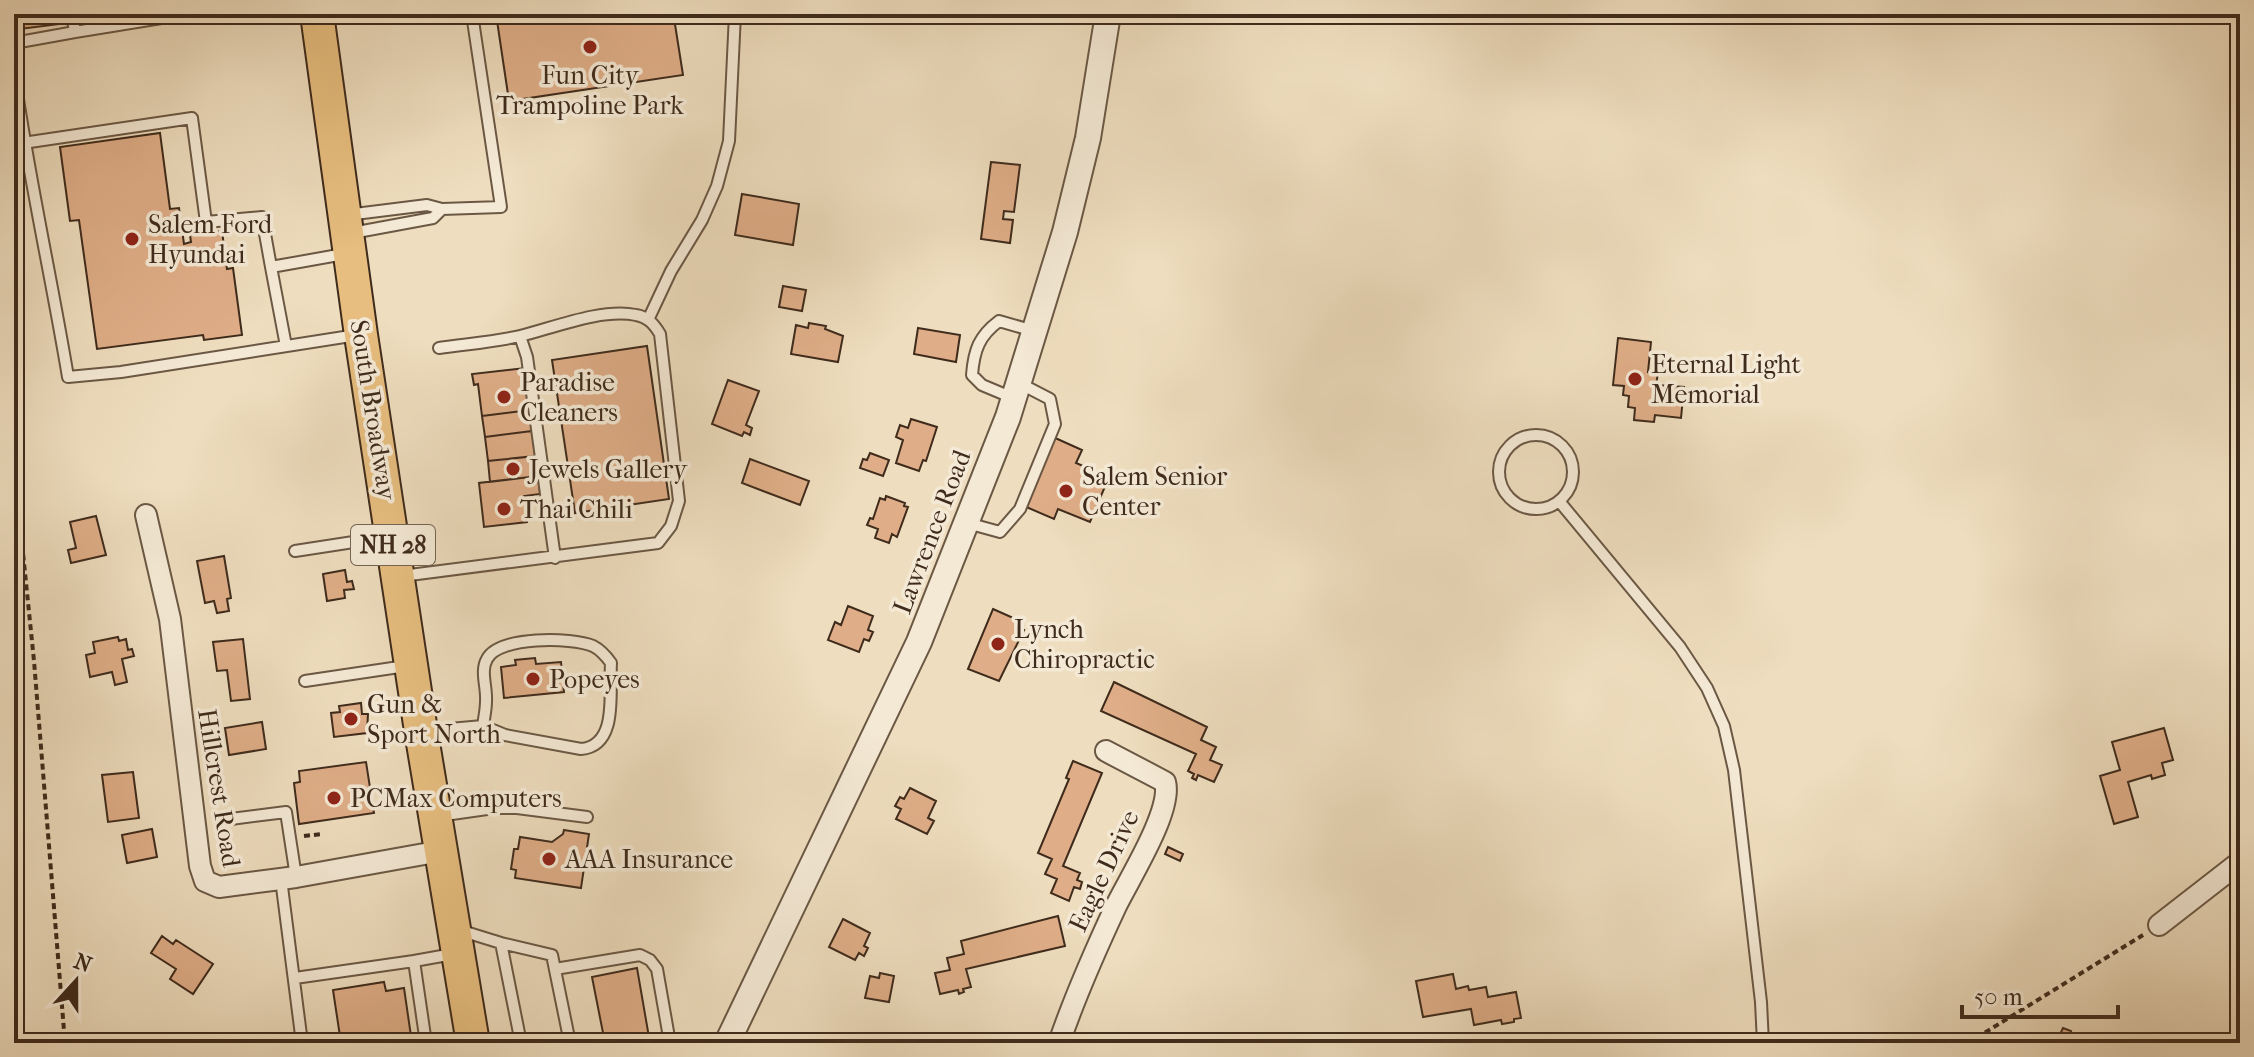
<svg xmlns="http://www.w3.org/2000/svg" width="2254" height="1057" viewBox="0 0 2254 1057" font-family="'IM FELL French Canon',serif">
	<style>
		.building { fill: #dfae88; stroke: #3f2b1c; stroke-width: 2 }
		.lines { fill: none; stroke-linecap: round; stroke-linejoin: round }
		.service-casing { stroke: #6b5844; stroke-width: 14 }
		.minor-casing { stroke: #6b5844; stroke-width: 24 }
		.tertiary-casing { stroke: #6b5844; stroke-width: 28 }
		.primary-casing { stroke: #3f2b1c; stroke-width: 36 }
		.path { stroke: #3f2b1c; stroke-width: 4; stroke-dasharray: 6 4; stroke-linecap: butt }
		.service { stroke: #f4e9d5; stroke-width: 10 }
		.minor { stroke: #f4e9d5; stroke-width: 20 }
		.tertiary { stroke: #f4e9d5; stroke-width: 24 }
		.primary { stroke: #e7be7f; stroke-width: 32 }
		.poi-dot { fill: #8f2418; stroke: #f4e9d5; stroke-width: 3 }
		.labels { text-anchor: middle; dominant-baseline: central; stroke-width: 7; stroke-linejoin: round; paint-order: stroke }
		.shield { fill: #f4e9d5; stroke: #756454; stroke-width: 2 }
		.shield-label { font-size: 24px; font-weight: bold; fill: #3f2b1c }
		.poi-label { font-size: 26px; fill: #3f2b1c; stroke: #f4e9d5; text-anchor: start }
		.street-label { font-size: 26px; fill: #3f2b1c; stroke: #f4e9d5 }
	</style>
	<rect width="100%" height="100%" fill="#eeddbe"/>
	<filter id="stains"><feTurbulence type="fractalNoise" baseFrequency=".0025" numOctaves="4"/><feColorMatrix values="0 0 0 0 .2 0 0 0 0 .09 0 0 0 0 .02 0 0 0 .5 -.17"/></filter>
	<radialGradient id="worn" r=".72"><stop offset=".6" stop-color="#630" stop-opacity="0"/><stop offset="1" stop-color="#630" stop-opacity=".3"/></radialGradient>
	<!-- building -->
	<path class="building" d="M18 14H59L60 24 20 29Z
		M496 14H700V15L674 18 683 75 509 101Z
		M909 14H951L950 24 908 19Z
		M160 133 170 209 179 208 184 244 191 242 190 235 222 231 227 269 233 268 242 335 204 340 203 335 97 349 79 220 70 221 60 147Z
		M991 162 1020 165 1014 212 1004 211 1003 219 1013 220 1010 243 981 239Z
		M742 194 799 204 793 245 735 235Z
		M783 286 806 290 802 311 779 307Z
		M809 323 826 326 825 329 843 336 838 362 791 354 796 325 808 328Z
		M918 328 960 335 956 362 914 354Z
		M1618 338 1651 342 1648 372 1658 373 1656 385 1684 387 1681 418 1655 415 1654 422 1634 420 1635 408 1628 407 1629 396 1623 395 1624 386 1613 385Z
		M647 346 669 499 575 513 552 360Z
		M525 368 530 410 482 416 478 384 474 385 472 374Z
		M728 380 759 391 746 425 752 428 750 435 744 432 742 436 712 424Z
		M530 410 532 431 485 437 482 416Z
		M911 419 937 427 926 461 923 460 919 471 896 463 903 440 896 437 900 425 908 428Z
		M532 431 535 456 488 461 485 437Z
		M1053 437 1082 450 1076 463 1109 477 1090 522 1058 509 1054 519 1024 506Z
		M870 453 889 460 883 476 860 468 863 459 867 460Z
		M535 456 538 476 490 482 488 461Z
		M750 459 809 481 800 505 742 483Z
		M538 476 540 494 524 496 527 522 484 527 479 483Z
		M886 496 905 503 904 506 908 507 897 537 892 534 889 543 875 538 878 529 867 525 870 518 873 519 880 498 885 500Z
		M96 516 106 555 71 563 68 550 76 548 70 522Z
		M224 556 231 598 227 599 229 611 217 613 214 601 205 603 197 561Z
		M345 570 347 582 352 581 354 589 344 590 345 598 327 601 323 574Z
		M848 606 873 616 868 630 873 632 869 641 864 639 859 652 828 640 835 622 841 625Z
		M993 609 1020 621 1017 627 1024 630 999 681 968 669Z
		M118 637 119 641 126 639 128 650 132 649 134 656 122 659 127 682 115 685 112 672 90 677 86 655 95 653 93 642Z
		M243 639 250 699 231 701 227 670 217 671 213 642Z
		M535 658 536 664 561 662 564 692 504 698 501 667 516 665 515 660Z
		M1114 682 1207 727 1201 740 1216 747 1210 760 1222 765 1214 782 1198 775 1196 780 1192 778 1194 774 1188 771 1196 754 1101 711Z
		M361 703 362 714H368L367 733 334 737 331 713 340 712 339 706Z
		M262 722 266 749 229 755 225 728Z
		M2164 728 2173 760 2162 763 2165 775 2152 779 2151 775 2128 782 2138 817 2114 824 2100 776 2120 770 2112 742Z
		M1073 761 1102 773 1063 866 1080 873 1077 880 1082 882 1080 889 1074 887 1069 901 1051 893 1057 879 1045 874 1052 859 1038 853 1069 779 1066 778Z
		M366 762 374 813 299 824 294 783 300 782 299 771Z
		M133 772 139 818 108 822 102 775Z
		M910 788 936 801 928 818 934 821 927 834 896 819 901 809 895 806 900 797 904 799Z
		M152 829 157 857 127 863 122 835Z
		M564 830 589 834 581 888 515 878 516 870 511 869 514 849H518L520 837 552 842 563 834Z
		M1168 847 1183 854 1180 861 1165 854Z
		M1058 916 1065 946 966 969 971 987 963 989 964 992 959 994 958 990 940 994 935 973 950 970 947 958 964 954 961 941Z
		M843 919 870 933 864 946 868 948 864 956 859 953 855 960 829 947Z
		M162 936 173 944 176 940 213 964 193 994 170 979 176 969 151 953Z
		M637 968 650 1043H605L592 977Z
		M880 973 894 976 889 1002 865 998 870 976 879 978Z
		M1453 974 1456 989 1468 986 1469 990 1486 987 1488 997 1516 992 1521 1018 1514 1019V1022L1502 1024 1501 1020 1474 1025 1471 1009 1423 1017 1416 981Z
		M384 982 386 991 404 988 412 1043H341L333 990Z
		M2063 1028 2071 1031 2066 1043H2056Z
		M2037 1034 2055 1043H2033Z"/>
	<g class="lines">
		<defs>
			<path id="service" d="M72 14 75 32 186 14
				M14 43 75 32
				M14 72C28 174 51 275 68 377L121 372 357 335
				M23 143 192 118 206 222 262 217 271 267
				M347 215 427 205 442 209 501 207 472 14
				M352 233 433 218 442 209
				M648 320 671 271 702 220 717 186 729 141 735 14
				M520 336 527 357 555 558
				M286 346 271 267 344 254
				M1013 398 982 385 972 375C974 350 979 336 999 321L1034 331
				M1499 472a37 37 0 1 1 74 0a37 37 0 1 1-74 0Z
				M1559 501 1680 647 1707 688 1724 726 1734 770 1761 1002 1763 1043
				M967 523 1000 532 1020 509 1055 424 1050 399 1019 383
				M295 551 386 537
				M402 576 658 543 671 526 679 501 660 334C654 324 648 317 636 315 601 308 553 328 520 336 494 342 466 344 439 348
				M305 681 406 666
				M427 731 483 726 505 735 581 749C619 746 609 691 611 663 606 656 601 650 593 646 571 637 499 636 487 659 480 671 487 687 486 701 486 710 484 718 483 726
				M438 816 494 808H517L587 817
				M223 820 286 812 296 877
				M281 879 302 1043
				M459 930 501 943 521 1043
				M501 943 552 955 570 1043
				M555 969 640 955 650 960 657 969 670 1043
				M295 978 414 961
				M426 1043 414 961 453 954
				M530 1043H531"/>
			<path id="minor" d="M146 515 170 619 200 866 205 881 219 887 296 877 441 851
				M2159 925 2240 862
				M1059 1043C1075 996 1095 951 1116 906 1129 879 1173 810 1165 782L1106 751"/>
			<path id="tertiary" d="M727 1043 919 642 1008 417 1065 232 1088 138 1108 14"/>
			<path id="primary" d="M317 14 361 335 421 731 473 1043"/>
		</defs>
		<!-- service casing -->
		<use href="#service" class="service-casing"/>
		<!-- minor casing -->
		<use href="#minor" class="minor-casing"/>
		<!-- tertiary casing -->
		<use href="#tertiary" class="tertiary-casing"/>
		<!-- primary casing -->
		<use href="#primary" class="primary-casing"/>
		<!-- path -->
		<path class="path" d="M14 465 34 661 65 1043
			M304 836 322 834
			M1968 1043 2143 935"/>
		<!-- service -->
		<use href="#service" class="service"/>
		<!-- minor -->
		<use href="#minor" class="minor"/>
		<!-- tertiary -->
		<use href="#tertiary" class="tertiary"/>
		<!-- primary -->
		<use href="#primary" class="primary"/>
	</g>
	<!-- markers -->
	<g class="poi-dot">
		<circle cx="590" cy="47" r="8"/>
		<circle cx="132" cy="239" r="8"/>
		<circle cx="1635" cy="379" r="8"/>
		<circle cx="504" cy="397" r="8"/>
		<circle cx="513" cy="469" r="8"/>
		<circle cx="1066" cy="491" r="8"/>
		<circle cx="504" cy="509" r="8"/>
		<circle cx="998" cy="644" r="8"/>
		<circle cx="533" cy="679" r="8"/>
		<circle cx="351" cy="719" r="8"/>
		<circle cx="334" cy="798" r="8"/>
		<circle cx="549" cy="859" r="8"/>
	</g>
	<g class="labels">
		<!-- shield labels -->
		<rect class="shield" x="351" y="525" width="84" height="40" rx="6"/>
		<g class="shield-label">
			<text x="393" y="545">NH 28</text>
		</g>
		<!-- poi labels -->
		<g class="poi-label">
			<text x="590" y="75" text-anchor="middle">Fun City<tspan x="590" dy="30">Trampoline Park</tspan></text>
			<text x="148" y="224">Salem Ford<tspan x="148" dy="30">Hyundai</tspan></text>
			<text x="1651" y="364">Eternal Light<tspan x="1651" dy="30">Memorial</tspan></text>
			<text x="520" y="382">Paradise<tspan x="520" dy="30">Cleaners</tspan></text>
			<text x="529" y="469">Jewels Gallery</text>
			<text x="1082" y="476">Salem Senior<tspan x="1082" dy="30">Center</tspan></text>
			<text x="520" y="509">Thai Chili</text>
			<text x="1014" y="629">Lynch<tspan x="1014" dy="30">Chiropractic</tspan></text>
			<text x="549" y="679">Popeyes</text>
			<text x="367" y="704">Gun &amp;<tspan x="367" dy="30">Sport North</tspan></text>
			<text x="350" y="798">PCMax Computers</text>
			<text x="565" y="859">AAA Insurance</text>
		</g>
		<!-- street labels -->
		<g class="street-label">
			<text transform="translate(373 410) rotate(81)">South Broadway</text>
			<text transform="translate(932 532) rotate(-69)">Lawrence Road</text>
			<text transform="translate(219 788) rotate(81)">Hillcrest Road</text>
			<text transform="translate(1104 871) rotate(-65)">Eagle Drive</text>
		</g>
	</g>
	<!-- margin -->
	<rect width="2254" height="1057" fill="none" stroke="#eeddbe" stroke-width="48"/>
	<rect x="16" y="16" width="2222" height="1025" fill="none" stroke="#3f2b1c" stroke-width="4"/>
	<rect x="24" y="24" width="2206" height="1009" fill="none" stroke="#3f2b1c" stroke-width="2"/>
	<!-- north arrow -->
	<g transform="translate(76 981) rotate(21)" stroke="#f4e9d5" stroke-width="6" paint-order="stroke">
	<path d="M0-6L14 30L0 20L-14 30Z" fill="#3f2b1c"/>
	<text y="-12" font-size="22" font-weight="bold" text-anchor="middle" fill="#3f2b1c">N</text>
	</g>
	<!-- scale -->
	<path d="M1962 1005v12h156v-12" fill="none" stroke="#3f2b1c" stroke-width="4"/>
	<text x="1974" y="1005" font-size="24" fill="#3f2b1c" stroke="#f4e9d5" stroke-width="6" paint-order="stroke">50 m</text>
	<rect width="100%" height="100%" filter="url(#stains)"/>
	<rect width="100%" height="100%" fill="url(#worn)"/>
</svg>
